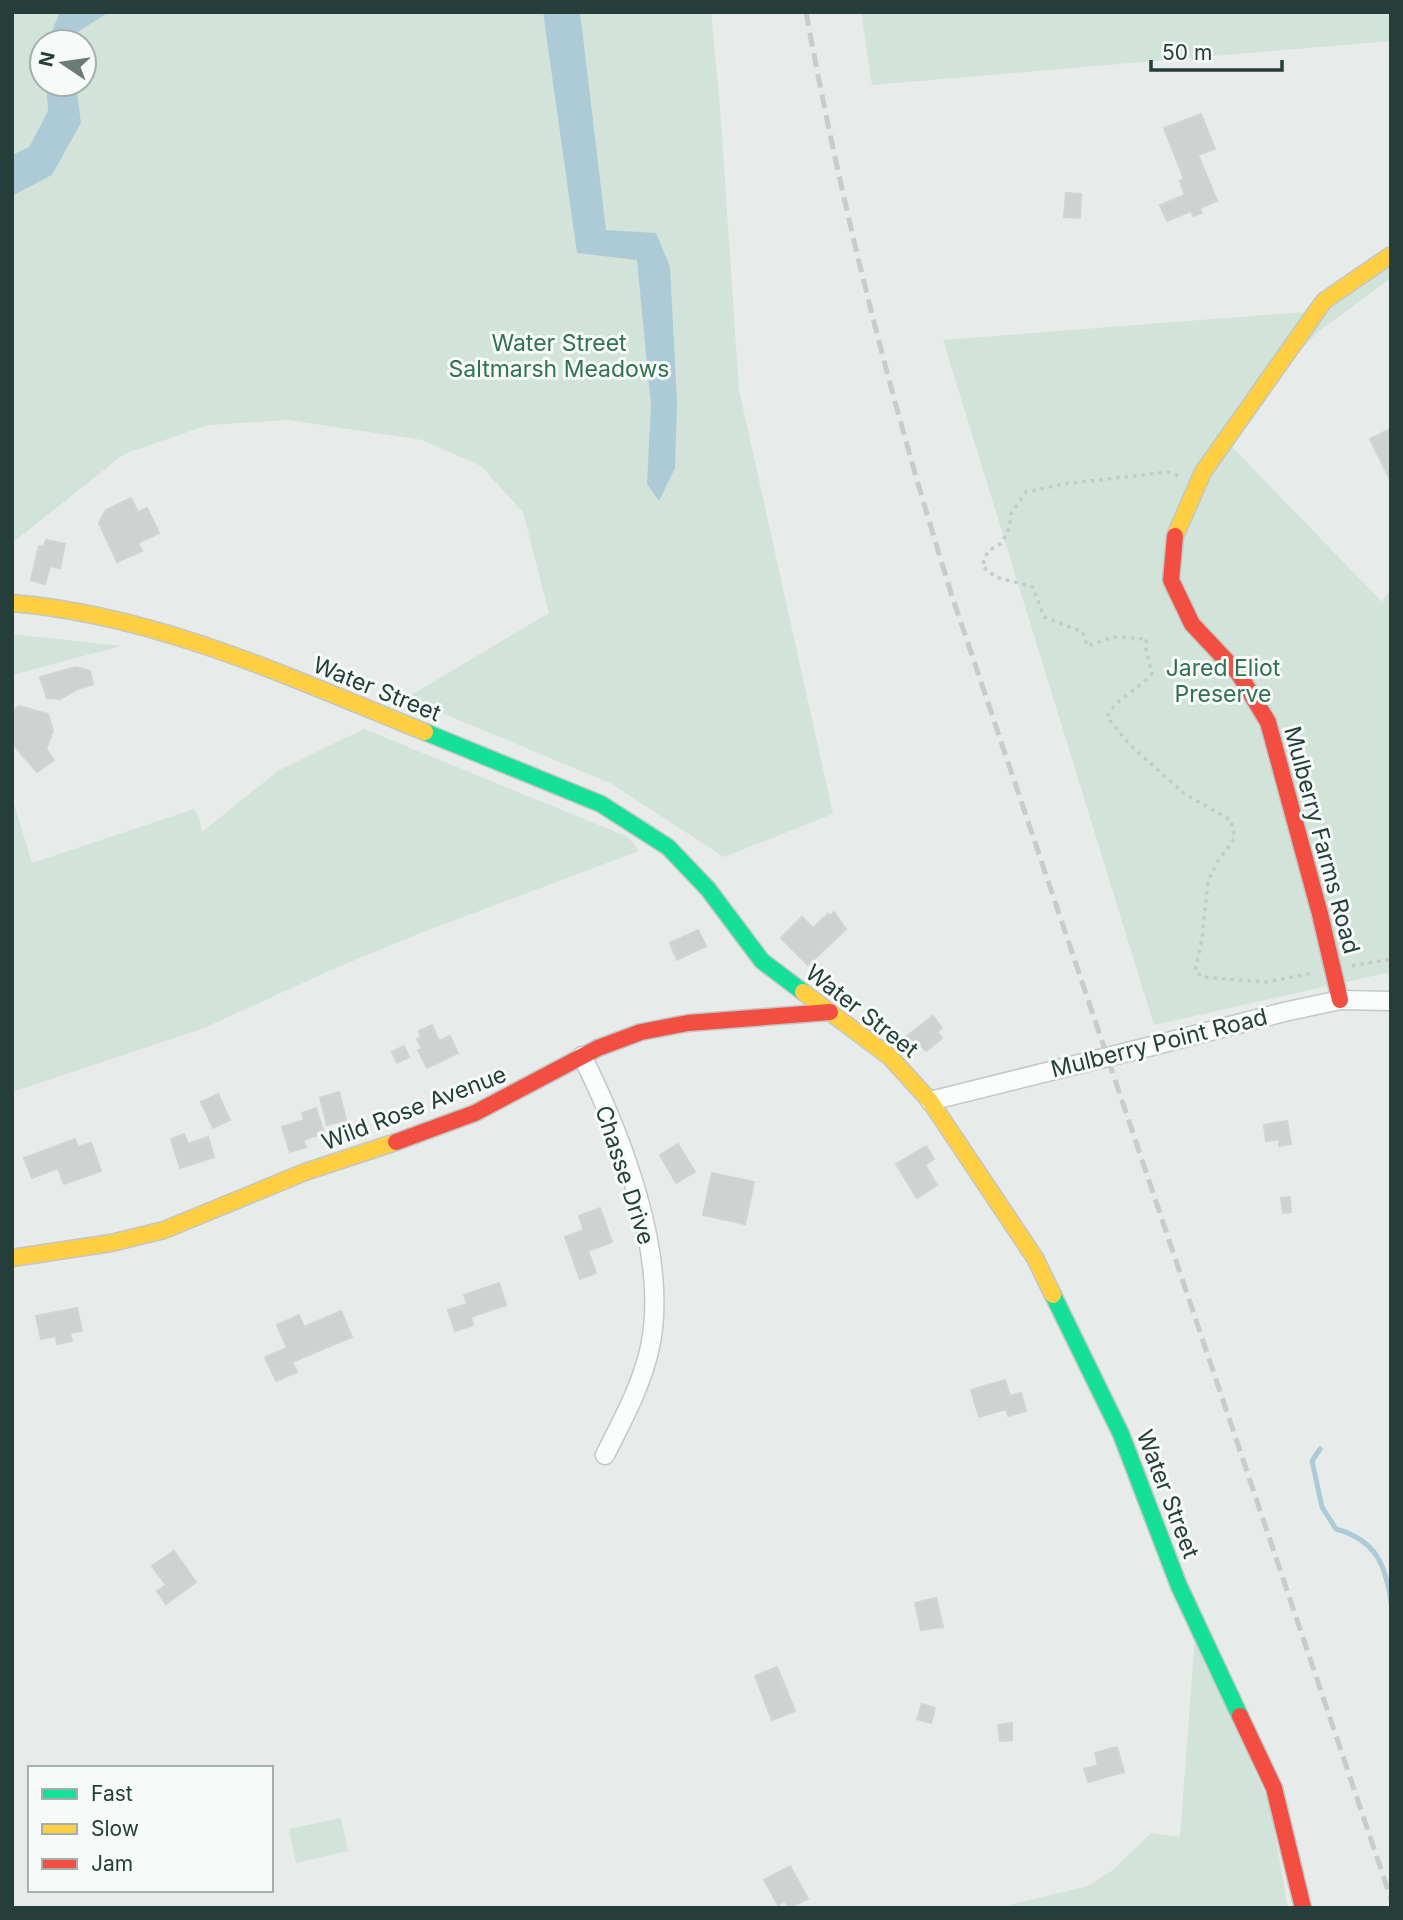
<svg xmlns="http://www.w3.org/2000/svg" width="1403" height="1920" viewBox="0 0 1403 1920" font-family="Inter,sans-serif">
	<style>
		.green { fill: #d2e3d9 }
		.water { fill: #accbd6 }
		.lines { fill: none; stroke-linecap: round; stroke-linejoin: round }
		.stream { stroke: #accbd6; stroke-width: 5 }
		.building { fill: #ced3d1; stroke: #d0d4d3; stroke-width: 2 }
		.street-casing { stroke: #c4c8c7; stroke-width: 21 }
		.fast-casing { stroke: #c1c7c5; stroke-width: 19 }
		.slow-casing { stroke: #c1c7c5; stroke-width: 19 }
		.jam-casing { stroke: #c1c7c5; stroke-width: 19 }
		.path { stroke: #c3cbca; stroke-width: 3.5; stroke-dasharray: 3.5 5; stroke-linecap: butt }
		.street { stroke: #fbfcfc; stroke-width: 18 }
		.fast { stroke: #16e098; stroke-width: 16 }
		.slow { stroke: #ffcf43; stroke-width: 16 }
		.jam { stroke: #f24e42; stroke-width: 16 }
		.rail { stroke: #c8cccb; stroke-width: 5; stroke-dasharray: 14 7; stroke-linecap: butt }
		.street-bridge-casing { stroke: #c4c8c7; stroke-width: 21; stroke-linecap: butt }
		.street-bridge { stroke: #fbfcfc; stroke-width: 18 }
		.labels { text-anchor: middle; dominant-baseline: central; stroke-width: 6; stroke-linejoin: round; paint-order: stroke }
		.park-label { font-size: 23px; fill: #337152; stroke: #f6faf8 }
		.street-label { font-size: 23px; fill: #263e3a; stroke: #f6faf8 }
	</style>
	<rect width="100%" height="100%" fill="#e7ebea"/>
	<!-- green -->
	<path class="green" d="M12 12H60L47 42H42V84H46L48 111 29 147 12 155Z
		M109 12H543L577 245 580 12H711L720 106 739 390 833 814 724 857 610 783 406 698 549 613 523 512 481 466 422 440 289 420 208 425 124 454 12 543V196L52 175 81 123 76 84H84V42H76L78 32Z
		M861 12H1391V41L872 85Z
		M1391 249V278L1319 331 1284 367 1232 447 1382 602 1391 588V975L1386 973 1154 1025 943 340 1306 312Z
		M12 634 121 646 12 675Z
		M364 729 628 837 639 851 410 937 329 971 204 1028 12 1092V797L32 863 194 809 199 817 202 832 279 770Z
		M1195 1636 1270 1805 1288 1908H998L1088 1886 1113 1870 1151 1833 1180 1837Z
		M341 1818 348 1851 296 1863 289 1829Z"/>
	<!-- water -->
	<path class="water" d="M60 12H109L78 32 76 42H47Z
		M543 12H580L606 230 656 233 670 267 677 402 675 468 659 501 647 484 651 405 637 260 577 253Z
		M46 84H76L81 123 52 175 12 196V155L29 147 48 111Z"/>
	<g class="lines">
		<!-- stream -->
		<path class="stream" d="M1320 1449 1312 1461 1322 1507 1336 1529C1376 1540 1386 1565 1391 1603"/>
	</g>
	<!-- building -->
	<path class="building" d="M1201 114 1215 149 1198 155 1217 201 1200 208 1202 213 1193 216 1191 211 1167 221 1160 205 1185 195 1180 181 1184 179 1164 128Z
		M1066 193 1081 194 1080 218 1064 217Z
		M1388 430 1391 436V481L1370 439Z
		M131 498 138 512 147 508 159 533 138 543 142 551 117 562 99 523 106 510Z
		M46 540 65 544 60 568 50 566 45 584 31 580 39 546 44 547Z
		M76 667 90 671 93 684 78 689 60 699 47 698 40 677Z
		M19 706 48 714 53 731 46 749 54 760 37 772 12 743V712Z
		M834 912 846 929 808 965 781 938 802 917 813 928 828 914 830 916Z
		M698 930 706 946 677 960 670 943Z
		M933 1016 942 1028 937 1032 942 1038 926 1051 920 1044 916 1048 907 1036Z
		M432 1025 439 1041 450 1036 458 1053 427 1068 418 1050 422 1049 417 1039 421 1037 419 1031Z
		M404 1046 409 1057 397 1063 392 1052Z
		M339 1092 346 1120 327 1125 320 1098Z
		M218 1094 230 1120 213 1128 201 1102Z
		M316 1108 324 1133 303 1140 306 1147 290 1152 282 1127 304 1120 302 1113Z
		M1287 1121 1291 1144 1279 1146V1139L1266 1141 1264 1125Z
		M184 1134 188 1144 208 1137 214 1157 180 1168 171 1139Z
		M75 1139 78 1147 91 1143 101 1171 64 1184 58 1168 32 1178 24 1158Z
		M678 1144 695 1172 676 1183 660 1155Z
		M926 1146 934 1159 925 1165 937 1185 917 1198 896 1164Z
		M712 1173 754 1182 745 1224 703 1215Z
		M1290 1197 1291 1212 1283 1213 1281 1198Z
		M600 1208 612 1242 588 1251 596 1273 580 1279 565 1237 584 1230 579 1216Z
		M499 1283 506 1305 471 1317 473 1325 455 1331 448 1310 467 1304 464 1295Z
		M77 1308 82 1331 70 1333 72 1341 57 1344 56 1336 41 1339 36 1316Z
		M341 1311 352 1337 292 1362 297 1372 276 1381 265 1357 287 1348 277 1325 299 1315 304 1327Z
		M1005 1380 1010 1396 1021 1393 1026 1411 1008 1416 1006 1409 979 1417 971 1390Z
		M174 1551 196 1582 166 1604 157 1591 166 1585 152 1566Z
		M936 1598 943 1627 921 1630 915 1603Z
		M777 1667 795 1711 772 1720 755 1676Z
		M922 1704 935 1708 931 1723 917 1719Z
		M1012 1723V1740L1000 1741 998 1725Z
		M1117 1747 1124 1772 1088 1782 1084 1769 1098 1765 1095 1753Z
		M790 1866 808 1899 788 1908 785 1901 778 1905 764 1880Z"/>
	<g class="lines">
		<defs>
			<path id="street" d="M1152 1046 1284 1012 1340 1000 1391 1001
				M582 1056C622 1136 669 1257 650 1347 642 1385 622 1421 605 1455
				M930 1101 1067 1067"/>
			<path id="fast" d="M425 732 601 804 668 847 708 889 762 961 803 992
				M1053 1295 1121 1434 1179 1586 1240 1716"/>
			<path id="slow" d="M1175 536 1203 472 1324 301 1391 255
				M12 603C157 615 291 678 425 732
				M803 992 890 1057 930 1101 1035 1258 1053 1295
				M12 1258 111 1243 164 1230 305 1172 396 1142"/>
			<path id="jam" d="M1175 536 1171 580 1192 624 1239 674 1268 722 1320 914 1340 1000
				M396 1142 475 1113 598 1048 641 1032 688 1023 830 1012
				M1240 1716 1274 1788 1303 1908"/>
		</defs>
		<!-- street casing -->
		<use href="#street" class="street-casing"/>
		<!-- fast casing -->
		<use href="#fast" class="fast-casing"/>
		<!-- slow casing -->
		<use href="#slow" class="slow-casing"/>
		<!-- jam casing -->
		<use href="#jam" class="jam-casing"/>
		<!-- path -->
		<path class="path" d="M1178 476 1168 472 1063 484 1026 492 1011 514 1009 528 1002 543 988 551 982 566 996 577 1033 587 1044 617 1083 632 1087 646 1113 637 1147 639 1145 645 1152 673C1139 690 1116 698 1107 717L1131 746 1186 795 1231 820 1235 838 1218 861 1208 881 1202 939 1195 971 1202 977 1266 982 1313 973
			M1352 966 1391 959"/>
		<!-- street -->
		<use href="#street" class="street"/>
		<!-- fast -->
		<use href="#fast" class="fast"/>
		<!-- slow -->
		<use href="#slow" class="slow"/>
		<!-- jam -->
		<use href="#jam" class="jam"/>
		<!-- rail -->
		<path class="rail" d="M806 12C842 210 892 404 952 596L1391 1899"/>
		<defs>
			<path id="street-bridge" d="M1067 1067 1152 1046"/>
		</defs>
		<!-- street-bridge casing -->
		<use href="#street-bridge" class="street-bridge-casing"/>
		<!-- street-bridge -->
		<use href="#street-bridge" class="street-bridge"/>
	</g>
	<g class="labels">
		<!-- park labels -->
		<g class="park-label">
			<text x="559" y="343">Water Street<tspan x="559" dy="26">Saltmarsh Meadows</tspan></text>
			<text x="1223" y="668">Jared Eliot<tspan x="1223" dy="26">Preserve</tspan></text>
		</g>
		<!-- street labels -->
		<g class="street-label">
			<text transform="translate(377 689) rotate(22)">Water Street</text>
			<text transform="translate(1322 840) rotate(75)">Mulberry Farms Road</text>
			<text transform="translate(862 1011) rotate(38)">Water Street</text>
			<text transform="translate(1159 1043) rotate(-14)">Mulberry Point Road</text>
			<text transform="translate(414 1108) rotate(-21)">Wild Rose Avenue</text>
			<text transform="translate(625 1175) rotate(72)">Chasse Drive</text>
			<text transform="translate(1168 1494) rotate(69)">Water Street</text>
		</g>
	</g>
	<!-- border -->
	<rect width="1403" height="1920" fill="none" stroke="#263e3a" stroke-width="28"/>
	<!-- legend -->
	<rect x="28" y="1766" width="245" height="126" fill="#f6faf8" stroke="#a3afac" stroke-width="2"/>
	<rect x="42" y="1789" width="35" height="10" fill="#16e098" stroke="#a3afac" stroke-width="2"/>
	<text x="91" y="1801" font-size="21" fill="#263e3a">Fast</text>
	<rect x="42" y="1824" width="35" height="10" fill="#ffcf43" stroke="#a3afac" stroke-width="2"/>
	<text x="91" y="1836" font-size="21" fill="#263e3a">Slow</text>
	<rect x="42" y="1859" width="35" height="10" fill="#f24e42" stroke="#a3afac" stroke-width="2"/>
	<text x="91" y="1871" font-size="21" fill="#263e3a">Jam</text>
	<!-- north arrow -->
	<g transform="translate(63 63) rotate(283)"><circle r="33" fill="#f6faf8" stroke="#a3afac" stroke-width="2"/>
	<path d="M0-5L12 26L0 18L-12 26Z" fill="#6a7b78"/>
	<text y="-10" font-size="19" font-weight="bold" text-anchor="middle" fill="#263e3a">N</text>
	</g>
	<!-- scale -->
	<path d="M1151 60v10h131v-10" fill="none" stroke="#263e3a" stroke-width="3.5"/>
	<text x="1162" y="60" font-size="21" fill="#263e3a" stroke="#f6faf8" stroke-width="5" paint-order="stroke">50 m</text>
</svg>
